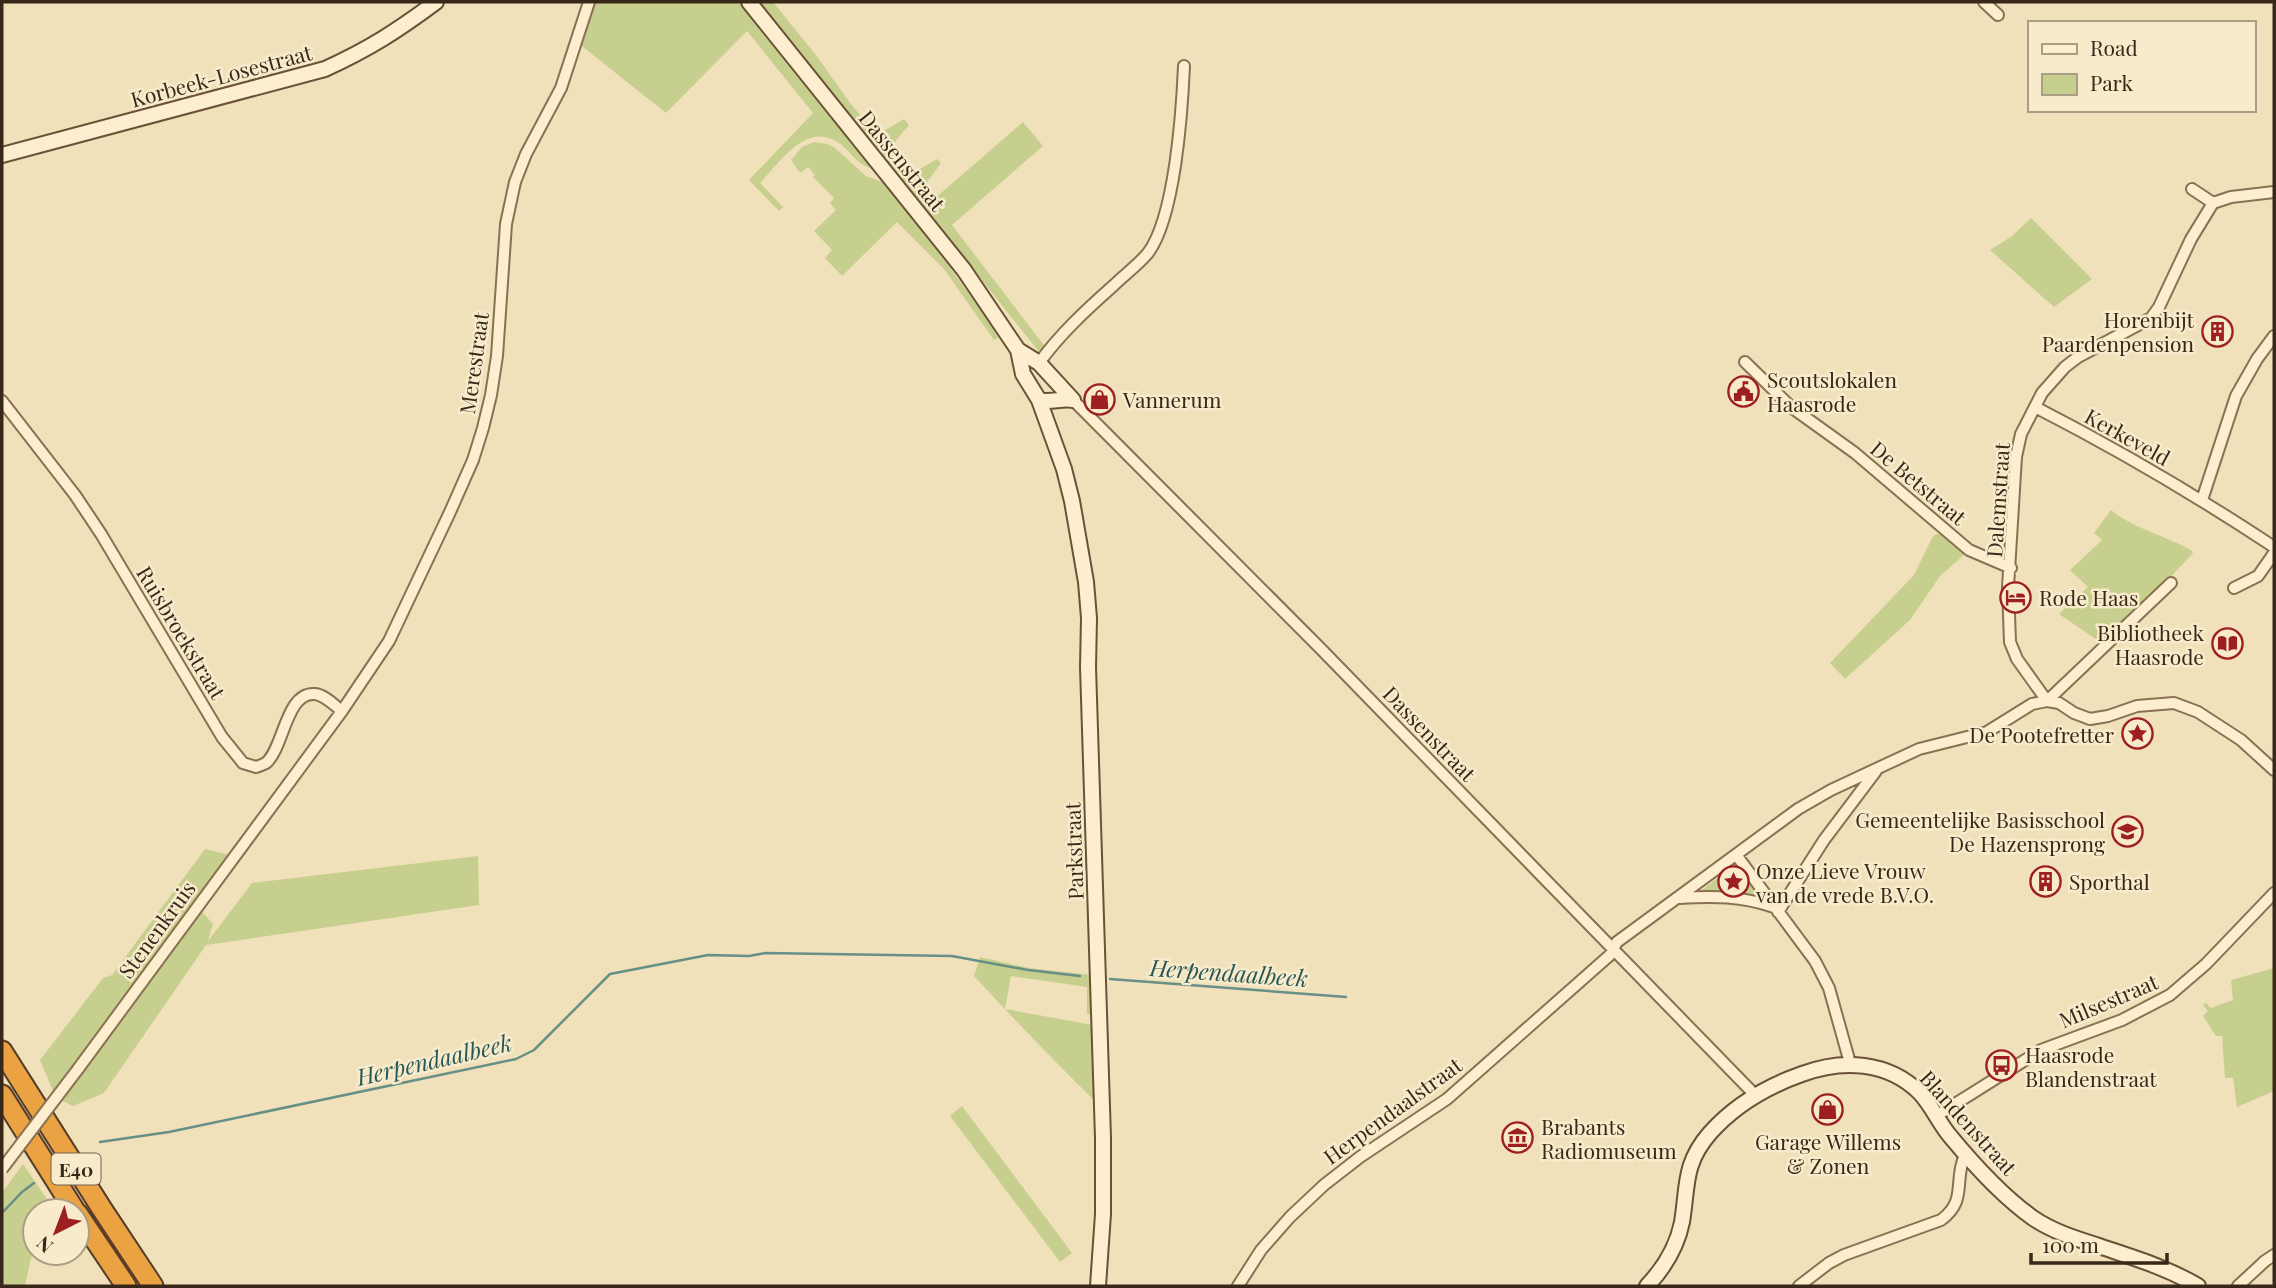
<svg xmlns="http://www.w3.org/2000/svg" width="2276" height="1288" viewBox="0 0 2276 1288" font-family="'Playfair Display',serif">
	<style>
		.green { fill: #c7cf8e }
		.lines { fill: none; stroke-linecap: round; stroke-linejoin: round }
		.stream { stroke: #668f85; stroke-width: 2.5 }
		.street-casing { stroke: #897153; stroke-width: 14 }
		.secondary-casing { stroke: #6b5137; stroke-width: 18 }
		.highway-casing { stroke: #563e29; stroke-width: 23 }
		.street { stroke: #fceece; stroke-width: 10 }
		.secondary { stroke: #fceece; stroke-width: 14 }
		.highway { stroke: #eaa242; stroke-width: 19 }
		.street-bridge-casing { stroke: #897153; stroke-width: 14; stroke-linecap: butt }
		.street-bridge { stroke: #fceece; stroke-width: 10 }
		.labels { text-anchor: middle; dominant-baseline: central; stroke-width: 5; stroke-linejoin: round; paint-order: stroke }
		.shield { fill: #f8ebcb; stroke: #71624f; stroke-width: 2 }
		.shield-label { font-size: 19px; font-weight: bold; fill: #37281a }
		.street-label { font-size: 21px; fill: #37281a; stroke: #f8ebcb }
		.poi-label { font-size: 21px; fill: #37281a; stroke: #f8ebcb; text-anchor: start }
		.water-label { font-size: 23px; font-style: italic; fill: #275856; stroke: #f8ebcb }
	</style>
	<rect width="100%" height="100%" fill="#f1e1bb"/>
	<!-- green -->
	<path class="green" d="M591 2H739L872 168C861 167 853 156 845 148 810 116 783 159 760 183L783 207 779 211 749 180 813 113 747 31 666 113 578 43Z
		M760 2H773L816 55 850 103 877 135 904 119 909 125 889 149 911 174 937 159 941 163 923 188 933 200 1023 122 1043 146 952 225 1046 348 1040 353Z
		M814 142 827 144 834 147 866 176 883 182 948 265 991 324 998 338 994 340 944 269 897 222 842 276 825 258 832 250 814 231 836 210 830 203 834 198 813 177 815 175 808 167 800 173 791 160 802 147Z
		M2031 218 2092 279 2054 307 1990 250 2012 236Z
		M2111 510C2135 530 2166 535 2192 551L2193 553 2106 646 2059 614 2088 587 2070 570 2102 540 2094 533Z
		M1939 533 1965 554 1940 576 1910 620 1845 679 1830 663 1914 575 1933 536Z
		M205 849 234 856 197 906 213 924 208 941 252 883 478 856 479 905 206 945 104 1093 73 1106 56 1098 40 1060 103 978 112 975Z
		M1735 868 1742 871 1760 896 1759 899 1698 893 1728 870Z
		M980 957 1029 968 1092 975 1093 1015 1087 1014V987L1011 976 1005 1009 1093 1025 1095 1101C1053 1060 1013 1018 974 976Z
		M2274 968V1091L2237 1107 2233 1078H2225L2222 1036H2216L2203 1016 2208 1011 2203 1005 2206 1003 2211 1008 2233 1000 2231 980Z
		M962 1106 1072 1253 1060 1262 950 1116Z
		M23 1164 55 1211H35V1253H37L31 1258 25 1286H2V1193Z"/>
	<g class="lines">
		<!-- stream -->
		<path class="stream" d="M1110 979 1346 997
			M100 1142 169 1132 516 1059 534 1050 610 974 708 955 749 956 766 953 952 956 1028 970 1080 976
			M2 1213 22 1192 34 1183"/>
		<defs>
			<path id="street" d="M1984 2 1998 15
				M2192 189 2213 203
				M2213 203 2231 197 2274 192
				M1745 362 1791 407 1855 453 1969 550 2011 568
				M1039 363C1060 334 1086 310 1113 286 1124 275 1138 265 1148 253 1175 217 1182 112 1184 66
				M1073 400 1321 649 1756 1096
				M2 401 75 495 101 534 222 737 243 763 256 767C257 767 266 763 266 763 284 748 286 691 315 694 325 695 335 706 342 711
				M2035 407C2117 449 2197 496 2274 547
				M2202 500 2236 396 2257 359 2274 336
				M2234 588 2258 576 2274 553
				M2047 701 2017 659 2010 642 2008 587 2016 457 2021 434 2042 393 2065 367 2078 357 2151 318 2159 307 2191 239 2213 203
				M2047 701 2171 583
				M1737 856 1815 961 1829 988 1850 1063
				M1680 898C1714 896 1741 896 1774 907
				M1778 912 1824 840 1876 771
				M78 1069 342 711 389 641 450 512 473 460 483 428 491 395 497 356 506 224 515 182 526 154 561 88 589 2
				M1936 1116 2041 1050 2122 1020 2170 995 2206 964 2274 893
				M1238 1286 1261 1250 1290 1217 1324 1185 1360 1157 1447 1099 1610 955 1617 942 1798 809 1831 790 1919 749 1987 732 2032 704 2047 701 2059 703 2074 713 2090 719 2108 716 2137 706 2174 703 2198 712 2241 740 2274 770
				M1799 1286 1829 1263 1844 1255 1941 1220C1968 1200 1953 1181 1965 1155
				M2238 1286 2265 1261 2274 1255"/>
			<path id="secondary" d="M749 2 964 270 1018 350 1023 374 1039 400 1064 469 1072 501 1086 582 1089 618 1088 667 1103 1138V1214L1098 1286
				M2 155 325 69C369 49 397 31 436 2
				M1018 350 1039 363 1073 400
				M1039 400C1049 403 1062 398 1073 400
				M1647 1286C1664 1268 1677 1247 1682 1222 1688 1186 1683 1164 1710 1133 1734 1106 1768 1086 1802 1074 1842 1059 1888 1061 1920 1093 1932 1106 1939 1123 1950 1136 1974 1165 2002 1196 2033 1218 2052 1231 2074 1238 2096 1245 2131 1257 2166 1267 2198 1286"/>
			<path id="highway" d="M2 1051 102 1209 153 1286
				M2 1095 75 1211
				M77 1213 126 1286"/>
		</defs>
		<!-- street casing -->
		<use href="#street" class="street-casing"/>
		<!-- secondary casing -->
		<use href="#secondary" class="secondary-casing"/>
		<!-- highway casing -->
		<use href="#highway" class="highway-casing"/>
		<!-- street -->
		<use href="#street" class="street"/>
		<!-- secondary -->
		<use href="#secondary" class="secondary"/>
		<!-- highway -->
		<use href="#highway" class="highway"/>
		<defs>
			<path id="street-bridge" d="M2 1169 78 1069"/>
		</defs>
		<!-- street-bridge casing -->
		<use href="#street-bridge" class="street-bridge-casing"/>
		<!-- street-bridge -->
		<use href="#street-bridge" class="street-bridge"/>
	</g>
	<!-- icons -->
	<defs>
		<symbol id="building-ring" viewBox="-11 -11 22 22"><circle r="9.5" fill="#f8ebcb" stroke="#9d1f1f" stroke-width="1.5"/><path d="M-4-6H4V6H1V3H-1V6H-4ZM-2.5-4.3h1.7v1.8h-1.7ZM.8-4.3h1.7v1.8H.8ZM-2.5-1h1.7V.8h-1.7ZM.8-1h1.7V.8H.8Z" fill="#9d1f1f"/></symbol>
		<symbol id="civic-ring" viewBox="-11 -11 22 22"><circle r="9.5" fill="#f8ebcb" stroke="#9d1f1f" stroke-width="1.5"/><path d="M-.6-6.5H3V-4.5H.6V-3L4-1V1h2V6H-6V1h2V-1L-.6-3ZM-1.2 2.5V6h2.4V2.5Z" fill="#9d1f1f"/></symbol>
		<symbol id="shop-ring" viewBox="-11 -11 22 22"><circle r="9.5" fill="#f8ebcb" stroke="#9d1f1f" stroke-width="1.5"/><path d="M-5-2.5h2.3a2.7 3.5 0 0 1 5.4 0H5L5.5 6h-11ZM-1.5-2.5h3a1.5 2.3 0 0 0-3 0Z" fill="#9d1f1f"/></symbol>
		<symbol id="hotel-ring" viewBox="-11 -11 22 22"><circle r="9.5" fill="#f8ebcb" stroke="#9d1f1f" stroke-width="1.5"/><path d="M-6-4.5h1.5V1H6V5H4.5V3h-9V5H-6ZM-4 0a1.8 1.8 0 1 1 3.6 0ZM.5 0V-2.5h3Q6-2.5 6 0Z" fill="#9d1f1f"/></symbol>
		<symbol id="library-ring" viewBox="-11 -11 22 22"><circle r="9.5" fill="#f8ebcb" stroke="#9d1f1f" stroke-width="1.5"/><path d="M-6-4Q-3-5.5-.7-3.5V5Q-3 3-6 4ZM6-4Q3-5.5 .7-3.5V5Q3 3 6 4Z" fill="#9d1f1f"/></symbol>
		<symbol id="sight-ring" viewBox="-11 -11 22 22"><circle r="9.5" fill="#f8ebcb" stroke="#9d1f1f" stroke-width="1.5"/><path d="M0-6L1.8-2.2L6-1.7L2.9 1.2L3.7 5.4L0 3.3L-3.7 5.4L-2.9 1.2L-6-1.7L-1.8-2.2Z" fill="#9d1f1f"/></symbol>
		<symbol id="school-ring" viewBox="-11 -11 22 22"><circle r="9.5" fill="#f8ebcb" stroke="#9d1f1f" stroke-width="1.5"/><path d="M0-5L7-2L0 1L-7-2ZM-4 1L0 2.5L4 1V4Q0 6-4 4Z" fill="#9d1f1f"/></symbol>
		<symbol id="bus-ring" viewBox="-11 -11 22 22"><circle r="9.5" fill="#f8ebcb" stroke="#9d1f1f" stroke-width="1.5"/><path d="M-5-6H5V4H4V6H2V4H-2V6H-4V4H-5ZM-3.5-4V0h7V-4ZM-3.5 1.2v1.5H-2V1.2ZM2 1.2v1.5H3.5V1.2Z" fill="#9d1f1f"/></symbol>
		<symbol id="museum-ring" viewBox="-11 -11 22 22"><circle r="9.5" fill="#f8ebcb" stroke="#9d1f1f" stroke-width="1.5"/><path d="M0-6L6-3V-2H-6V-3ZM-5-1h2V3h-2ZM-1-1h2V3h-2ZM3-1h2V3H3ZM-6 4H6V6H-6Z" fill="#9d1f1f"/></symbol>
	</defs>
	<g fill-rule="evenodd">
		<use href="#building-ring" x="2200" y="314" width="35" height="35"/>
		<use href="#civic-ring" x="1726" y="374" width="35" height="35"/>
		<use href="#shop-ring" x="1082" y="382" width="35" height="35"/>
		<use href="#hotel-ring" x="1998" y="580" width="35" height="35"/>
		<use href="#library-ring" x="2210" y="626" width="35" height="35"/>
		<use href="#sight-ring" x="2120" y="716" width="35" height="35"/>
		<use href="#school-ring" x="2110" y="814" width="35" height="35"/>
		<use href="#building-ring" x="2028" y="864" width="35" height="35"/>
		<use href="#sight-ring" x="1716" y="864" width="35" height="35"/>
		<use href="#bus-ring" x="1984" y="1048" width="35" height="35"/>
		<use href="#shop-ring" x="1810" y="1092" width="35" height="35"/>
		<use href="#museum-ring" x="1500" y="1120" width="35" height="35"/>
	</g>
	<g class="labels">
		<!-- shield labels -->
		<rect class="shield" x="51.5" y="1153.5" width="49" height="31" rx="5"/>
		<g class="shield-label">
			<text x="76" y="1169">E40</text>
		</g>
		<!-- street labels -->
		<g class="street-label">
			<text transform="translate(221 75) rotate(-15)">Korbeek-Losestraat</text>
			<text transform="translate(903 160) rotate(51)">Dassenstraat</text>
			<text transform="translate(473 363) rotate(-82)">Merestraat</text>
			<text transform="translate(2128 436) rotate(29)">Kerkeveld</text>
			<text transform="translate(1919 482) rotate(40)">De Betstraat</text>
			<text transform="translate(1997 500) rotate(-86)">Dalemstraat</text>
			<text transform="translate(182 632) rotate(59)">Ruisbroekstraat</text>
			<text transform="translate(1430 733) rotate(46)">Dassenstraat</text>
			<text transform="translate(1073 851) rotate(-92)">Parkstraat</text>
			<text transform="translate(156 929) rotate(-54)">Stenenkruis</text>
			<text transform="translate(2108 1000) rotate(-23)">Milsestraat</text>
			<text transform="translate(1392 1110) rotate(-36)">Herpendaalstraat</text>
			<text transform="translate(1969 1122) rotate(48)">Blandenstraat</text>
		</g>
		<!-- poi labels -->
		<g class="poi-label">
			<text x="2194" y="319" text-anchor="end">Horenbijt<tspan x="2194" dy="24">Paardenpension</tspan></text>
			<text x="1767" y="379">Scoutslokalen<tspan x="1767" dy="24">Haasrode</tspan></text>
			<text x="1123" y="399">Vannerum</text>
			<text x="2039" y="597">Rode Haas</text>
			<text x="2204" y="632" text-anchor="end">Bibliotheek<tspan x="2204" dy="24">Haasrode</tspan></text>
			<text x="2114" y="734" text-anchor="end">De Pootefretter</text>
			<text x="2105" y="819" text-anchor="end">Gemeentelijke Basisschool<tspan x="2105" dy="24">De Hazensprong</tspan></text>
			<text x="1756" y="870">Onze Lieve Vrouw<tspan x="1756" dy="24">van de vrede B.V.O.</tspan></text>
			<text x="2069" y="881">Sporthal</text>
			<text x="2025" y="1054">Haasrode<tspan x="2025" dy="24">Blandenstraat</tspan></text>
			<text x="1541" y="1126">Brabants<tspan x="1541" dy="24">Radiomuseum</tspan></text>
			<text x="1828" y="1141" text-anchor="middle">Garage Willems<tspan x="1828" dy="24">&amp; Zonen</tspan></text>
		</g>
		<!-- water labels -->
		<g class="water-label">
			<text transform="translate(1229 972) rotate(4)">Herpendaalbeek</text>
			<text transform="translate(434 1059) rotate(-13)">Herpendaalbeek</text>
		</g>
	</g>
	<!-- border -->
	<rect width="2276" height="1288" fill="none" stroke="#37281a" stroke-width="7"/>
	<!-- legend -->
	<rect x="2028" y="21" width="228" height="91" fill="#f8ebcb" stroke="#ab9d84" stroke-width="2"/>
	<rect x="2042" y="44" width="35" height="10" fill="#fceece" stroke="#ab9d84" stroke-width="2"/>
	<text x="2090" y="56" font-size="21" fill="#37281a">Road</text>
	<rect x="2042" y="74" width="35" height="21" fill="#c7cf8e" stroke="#ab9d84" stroke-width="2"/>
	<text x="2090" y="91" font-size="21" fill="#37281a">Park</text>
	<!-- north arrow -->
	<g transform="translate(56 1232) rotate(222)"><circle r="33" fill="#f8ebcb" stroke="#ab9d84" stroke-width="2"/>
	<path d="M0-5L12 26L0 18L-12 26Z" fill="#9d1f1f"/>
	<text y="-10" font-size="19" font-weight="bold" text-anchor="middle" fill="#37281a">N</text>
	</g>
	<!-- scale -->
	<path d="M2031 1253v10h136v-10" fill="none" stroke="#37281a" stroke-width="3.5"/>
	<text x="2042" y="1253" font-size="21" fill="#37281a" stroke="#f8ebcb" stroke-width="5" paint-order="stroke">100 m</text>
</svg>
